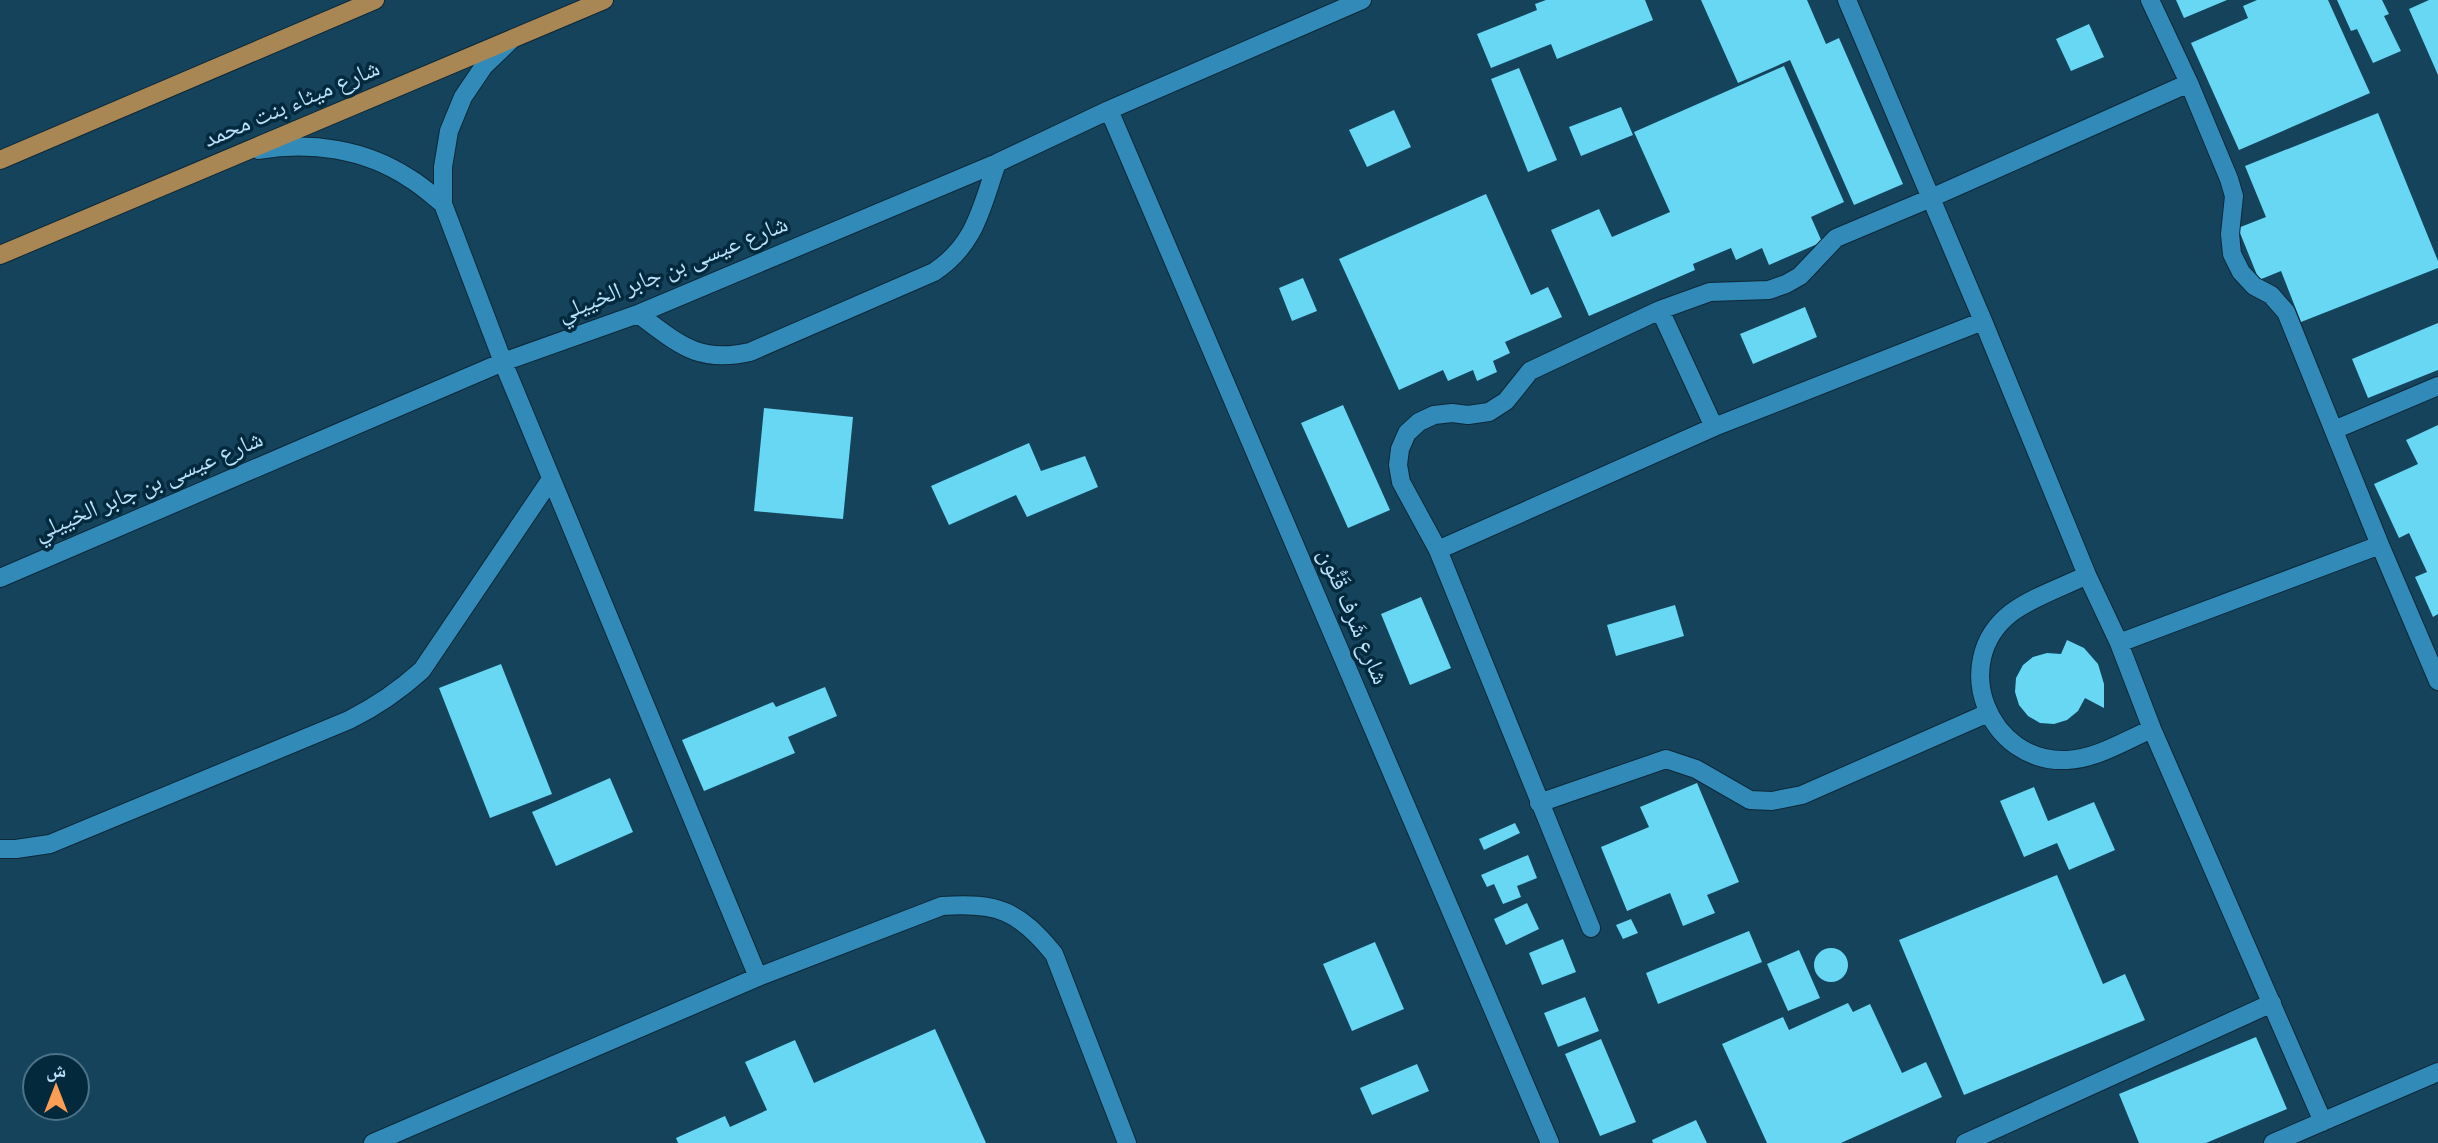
<svg xmlns="http://www.w3.org/2000/svg" width="2438" height="1143" viewBox="0 0 2438 1143" font-family="Overpass,'Noto Naskh Arabic',sans-serif">
	<style>
		.building { fill: #67d7f3 }
		.lines { fill: none; stroke-linecap: round; stroke-linejoin: round }
		.minor-casing { stroke: #0d2838; stroke-width: 20 }
		.major-casing { stroke: #0d2838; stroke-width: 20 }
		.minor { stroke: #328ab9; stroke-width: 18 }
		.major { stroke: #a98755; stroke-width: 18 }
		.labels { text-anchor: middle; dominant-baseline: central; stroke-width: 7; stroke-linejoin: round; paint-order: stroke }
		.street-label { font-size: 24px; fill: #b9e1fa; stroke: #03293c }
	</style>
	<rect width="100%" height="100%" fill="#15435c"/>
	<!-- building -->
	<path class="building" d="M1546 0H1645L1653 20 1557 59 1551 44 1491 68 1477 34 1537 10 1535 4Z
		M1701 0H1807L1826 44 1839 38 1903 184 1854 205 1790 60 1738 83Z
		M2176 0H2227L2184 18Z
		M2257 0H2328L2370 93 2239 150 2191 43 2248 18 2243 6Z
		M2337 0H2382L2389 14 2384 16 2401 51 2373 63 2357 29 2351 31Z
		M2429 0H2438V75L2409 9Z
		M2089 24 2104 57 2071 71 2056 39Z
		M1784 66 1844 202 1811 217 1822 242 1769 265 1762 248 1736 260 1731 248 1693 264 1695 270 1589 316 1551 230 1599 209 1612 237 1670 212 1634 132Z
		M1519 68 1557 160 1528 172 1491 79Z
		M1621 107 1633 135 1581 156 1569 127Z
		M1394 110 1411 147 1367 167 1349 130Z
		M2378 113 2438 261V268L2301 322 2281 271 2259 280 2238 228 2266 217 2245 166Z
		M1486 194 1531 295 1548 287 1562 317 1505 342 1510 353 1493 361 1497 372 1477 381 1473 370 1448 381 1443 370 1399 390 1339 259Z
		M1303 278 1317 311 1292 321 1279 288Z
		M1805 307 1817 337 1753 364 1740 334Z
		M2438 323V370L2368 398 2352 359Z
		M1343 405 1390 510 1348 528 1301 423Z
		M764 408 853 417 843 519 754 511Z
		M2438 425V614L2433 617 2415 577 2427 572 2409 533 2399 538 2374 484 2418 464 2406 440Z
		M1029 443 1041 471 1085 456 1098 487 1027 517 1016 495 949 525 931 486Z
		M1421 597 1451 668 1410 685 1381 614Z
		M1675 605 1684 636 1616 656 1607 625Z
		M2067 640 2084 648 2098 664 2104 684V708L2085 698 2078 711 2067 720 2054 724 2040 723 2028 716 2019 705 2015 692 2016 678 2023 665 2033 657 2047 653 2061 654Z
		M501 664 552 794 490 818 439 688Z
		M825 687 837 716 788 737 795 753 704 791 682 740 773 702 776 707Z
		M610 778 633 832 556 866 532 812Z
		M1697 783 1739 882 1707 895 1715 913 1683 926 1670 893 1627 911 1601 847 1649 827 1640 807Z
		M2034 787 2048 821 2094 802 2115 850 2069 870 2057 843 2024 857 2000 801Z
		M1515 823 1520 833 1484 850 1479 839Z
		M1528 855 1537 878 1517 886 1521 897 1503 904 1494 884 1487 887 1481 875Z
		M2057 875 2103 984 2125 974 2145 1020 1964 1095 1899 940Z
		M1527 903 1539 929 1506 945 1494 919Z
		M1631 919 1638 933 1623 939 1616 925Z
		M1749 931 1762 962 1658 1004 1646 973Z
		M1563 939 1576 972 1542 985 1529 953Z
		M1375 942 1404 1009 1352 1031 1323 964Z
		M1814 965a17 17 0 1 1 34 0a17 17 0 1 1-34 0Z
		M1799 950 1820 998 1788 1011 1767 964Z
		M1585 997 1599 1031 1558 1047 1544 1013Z
		M1848 1003 1853 1012 1870 1004 1902 1073 1926 1062 1942 1097 1841 1143H1767L1722 1044 1783 1017 1789 1030Z
		M935 1029 986 1143H678L676 1138 725 1116 730 1127 767 1110 745 1062 795 1040 814 1083Z
		M2256 1037 2287 1109 2206 1143H2139L2119 1094Z
		M1601 1039 1636 1122 1600 1136 1565 1054Z
		M1417 1064 1429 1091 1372 1115 1360 1088Z
		M1696 1120 1707 1143H1653L1652 1140Z"/>
	<g class="lines">
		<defs>
			<path id="minor" d="M1847 0 1983 321 2087 575 2119 643 2152 729 2323 1122
				M2150 0 2189 83 2229 179 2234 196 2230 234 2232 254 2241 272 2254 286 2271 295 2286 312 2380 545 2438 681
				M510 41 484 66 463 97 449 131 443 167V204L503 362 758 977
				M1109 110 1550 1143
				M259 150C310 141 365 149 409 178 421 185 432 195 443 204
				M1660 310 1714 427
				M638 314C678 343 697 364 750 352L934 272C976 244 981 208 997 163
				M2334 430 2438 386
				M1438 550 1714 427 1983 321
				M2087 575C2063 587 2032 597 2011 613 1948 662 1989 764 2067 760 2096 759 2126 740 2152 729
				M0 578 503 362 638 314 997 163 1109 110 1362 0
				M2119 643 2380 545
				M1539 803 1666 759 1696 769 1750 800 1772 801 1802 795 1988 713
				M0 849H16L50 844 349 720C377 706 399 691 422 670L551 479
				M1591 928 1438 550 1401 482 1398 465 1400 449 1407 433 1419 422 1434 415 1452 413 1468 415 1489 412 1506 401 1530 371 1660 310 1710 292 1769 290 1786 284 1800 276 1836 238 1931 198 2189 83
				M373 1143 758 977 942 906C998 902 1019 911 1054 954L1127 1143
				M1965 1143 2272 1003
				M2273 1143 2438 1072"/>
			<path id="major" d="M0 160 375 0
				M0 255 604 0"/>
		</defs>
		<!-- minor casing -->
		<use href="#minor" class="minor-casing"/>
		<!-- major casing -->
		<use href="#major" class="major-casing"/>
		<!-- minor -->
		<use href="#minor" class="minor"/>
		<!-- major -->
		<use href="#major" class="major"/>
	</g>
	<g class="labels">
		<!-- street labels -->
		<g class="street-label">
			<text transform="translate(292 105) rotate(-23)">شارع ميثاء بنت محمد</text>
			<text transform="translate(673 270) rotate(-22)">شارع عيسى بن جابر الخييلي</text>
			<text transform="translate(149 487) rotate(-23)">شارع عيسى بن جابر الخييلي</text>
			<text transform="translate(1352 617) rotate(67)">شارع شَرف قَنُّون</text>
		</g>
	</g>
	<!-- north arrow -->
	<g transform="translate(56 1087)"><circle r="33" fill="#03293c" stroke="#4c7388" stroke-width="2"/>
	<path d="M0-5L12 26L0 18L-12 26Z" fill="#fc9d54"/>
	<text y="-10" font-size="19" font-weight="bold" text-anchor="middle" fill="#b9e1fa">ش</text>
	</g>
</svg>
